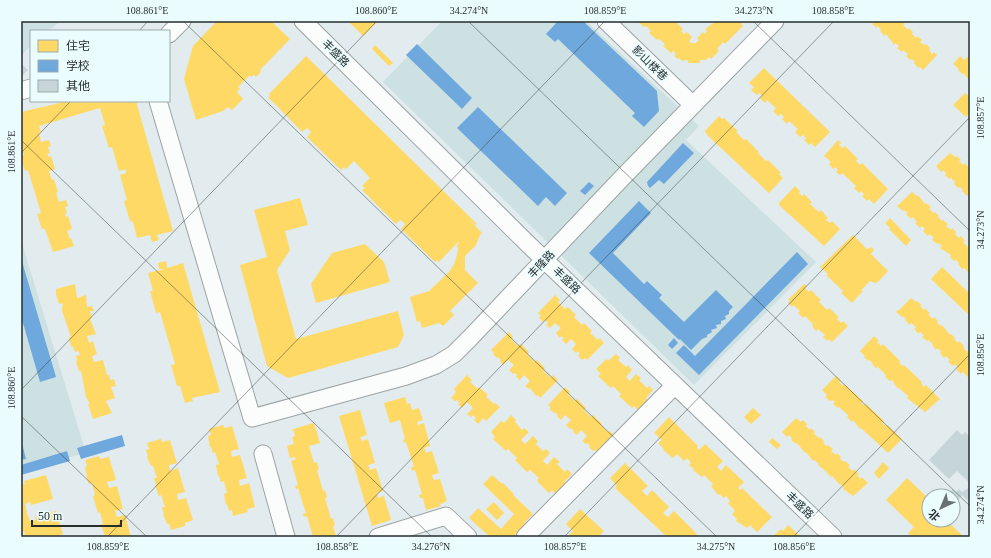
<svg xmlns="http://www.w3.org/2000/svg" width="991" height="558" viewBox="0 0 991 558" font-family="'Times New Roman','Noto Sans SC',serif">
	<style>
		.built { fill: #cee1e2 }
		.homes { fill: #ffd966 }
		.schools { fill: #6fa8dc }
		.building { fill: #c6d6d8 }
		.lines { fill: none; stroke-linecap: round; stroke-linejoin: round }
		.minor-casing { stroke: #9ca3a4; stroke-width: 19 }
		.minor { stroke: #fbfcfc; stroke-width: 17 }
		.ticks { fill: none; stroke: #272e2e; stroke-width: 1; stroke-opacity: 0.45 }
		.labels { text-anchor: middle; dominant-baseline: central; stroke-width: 4; stroke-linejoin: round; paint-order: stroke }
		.street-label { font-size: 11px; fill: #272e2e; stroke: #ebfcfe }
		.neatline { fill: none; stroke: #272e2e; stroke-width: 1.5 }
		.ticks-label { font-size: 10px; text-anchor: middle; fill: #272e2e }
	</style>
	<rect width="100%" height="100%" fill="#e2ebed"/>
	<!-- built -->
	<path class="built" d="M21 21H60L49 31H31V46L21 55Z
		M442 21H586L699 126 686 140 816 262 694 385 383 82Z
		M21 240 86 453 21 470Z"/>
	<!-- homes -->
	<path class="homes" d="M217 21H271L290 39 260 70 261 72 256 77 254 75 251 77 250 75 238 87 240 89 237 92 243 99 232 110 228 107 223 111 196 120 184 79 193 46Z
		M348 21H378L363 36Z
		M637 21H675L683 29 681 31 684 34 687 32 692 37 689 41 691 43H696L699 40 697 38 703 32 704 34 707 31 705 29 716 21H748L746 23 743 21 741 24 743 26 725 44 723 42 717 49 719 51 711 59 709 57 706 60H700V63H688V60L682 61 679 58 678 59 674 56 676 54 673 51 671 53 663 46 665 44 659 39 657 40 649 33 651 31 646 26 644 27Z
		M873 21H902L905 24 903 25 908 30 909 28 913 32 912 34 916 38 917 36 922 40 920 42 924 45 926 44 930 48 929 50 932 54 934 52 937 55 923 70 920 67 918 68 914 63 915 62 912 59 910 60 906 56 908 54 903 50 902 52 897 48 899 46 895 43 894 45 886 34 885 36 880 31 881 30 878 26 877 28 872 24 874 22Z
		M375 45 393 63 389 66 372 49Z
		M306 56 477 224 476 225 470 220 482 233 480 235 476 245 465 256V270L478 283 450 311 454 315 443 326 439 323 422 328 420 321 417 322 410 297 429 291 449 272 454 264 457 255 458 248 457 246 459 241 439 262 437 260 435 262 401 229 405 224 403 222 400 220 396 224 362 190 365 188 362 186 370 178 354 161 346 169 344 167 341 170 307 137 311 132 307 128 302 132 273 102 268 98 270 96 269 94Z
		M960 56 964 60 967 57 969 58 970 57V81L963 73 962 74 958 70 959 69 953 64Z
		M764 68 830 132 815 147 811 143 809 145 804 140 806 138 803 135 800 137 795 132 798 129 789 121 787 124 782 119 784 117 781 114 778 116 773 111 776 108 767 100 765 103 760 98 762 96 759 93 757 95 751 90 754 87 749 83Z
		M965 93 970 97V112L966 117 953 105Z
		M68 101H136L173 231 157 235 159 240 152 242 150 235 137 238 133 222 130 221 124 201 127 200 120 175 126 173V171L125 169 119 171 112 147 109 148 102 126 105 125 100 108 120 102 39 126 41 132 39 133 41 142 49 140 51 146 48 147 50 153 47 154 49 157 51 156 55 169 49 171 52 180 54 179 56 186 58 192 56 193 59 202 66 200 68 206 65 207 67 213 65 214 66 217 68 216 72 229 67 231 70 239 71 238 74 246 53 252 45 229H42L37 214 41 213 28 170 25 171 21 158V156L24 155 21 145V112Z
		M719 116 722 119 724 118 738 131 736 132 744 140 746 139 759 152 758 153 766 161 768 160 781 173 779 174 783 178 769 193 707 135 705 131Z
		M838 140 841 143 839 145 843 148 845 146 858 159 856 161 860 165 862 163 888 189 874 204 869 199 867 201 862 196 864 194 861 191 859 193 854 188 856 186 842 173 840 175 836 172 838 170 835 167 833 169 829 164 831 162 824 156Z
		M950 153 955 157 957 156 961 160 959 161 963 165 965 163 969 168 968 169 970 172V197L968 195 967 196 962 191 963 190 960 187 958 188 954 184 955 182 951 178 949 179 945 175 946 173 943 170 941 172 936 166Z
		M795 186 800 191 799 193 802 196 804 194 812 202 810 204 819 212 821 210 828 218 826 220 830 223 832 221 840 229 824 246 779 205V203Z
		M912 192 917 196 918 195 925 204 926 203 931 207 929 209 934 213 935 212 939 216 938 217 942 221 943 220 948 224 946 226 951 230 952 228 956 232 955 234 959 238 961 236 965 241 963 242 968 247 970 245V274L964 268 962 269 958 264 959 263 956 260 954 261 950 257 951 255 940 248 942 246 938 243 937 244 932 240 934 238 929 234 928 236 923 231 925 229 922 226 920 228 915 223 917 222 913 217 911 219 906 214 908 213 904 210 903 211 897 206Z
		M300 198 308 225 285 231 290 250 277 270 296 339 398 311 404 335 398 347 288 378 267 366 240 265 267 257 254 210Z
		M890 218 911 240 906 246 889 229 890 228 885 223Z
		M853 235 867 249 872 247 874 250 871 254 888 271 878 282 875 283 870 281 861 290 863 291 852 303 841 293 843 291 826 275 828 274 820 267Z
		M365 244 384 262 390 282 316 303 311 284 332 253Z
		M166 261 167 268 183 263 220 392 192 398 193 401 185 403 180 386H177L171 365 175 364 160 312 156 313 150 291H153L148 273 164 269H159L158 263Z
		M942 267 970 294V316L931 279Z
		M75 284 77 298 86 295 87 307 92 306 94 311H90L92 318 90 319 96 334 87 336 89 343 93 341 95 348 97 354 92 356 94 362 103 360 107 375H109L110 380 114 379 116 386 111 387 115 398 106 401 112 413 93 419 88 404H90L86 397 81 371H79L76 361H77L76 356 80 355 79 352 78 351 75 352 73 346 71 347 69 337H71L62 311V307L63 306 62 303 59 304 56 294V289Z
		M804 284 807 286 805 288 809 292 811 290 821 300 819 302 827 310 829 308 839 317 837 319 841 323 843 321 848 326 832 342 829 339 827 341 823 337 825 335 818 329 816 331 812 326 813 324 805 316 803 318 798 313 800 311 793 305 792 307 788 303 790 301 788 300Z
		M555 295 560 300 558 302 565 309 568 307 576 315 574 317 582 325 584 323 592 331 590 333 598 340 600 338 604 343 587 360 585 358 582 360 578 356 580 354 578 351 576 353 572 349 576 344 571 339 566 344 562 340 564 338 561 336 560 338 556 333 561 328 555 323 550 328 546 325 548 323 545 320 543 322 539 318 541 316 538 313Z
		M911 298 916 302 917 301 922 305 920 306 924 310 925 308 930 313 928 314 933 319 934 317 938 321 937 323 941 326 942 325 950 335 951 334 955 338 954 339 958 343 959 341 964 346 963 347 967 352 969 350 970 351V374L968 377 963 372 961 374 956 369 958 368 955 364 953 366 948 362 950 360 946 356 944 358 940 353 941 351 937 348 936 350 932 345 933 344 928 340 927 341 922 337 924 335 920 332 919 334 914 329 916 327 911 323 910 325 905 320 906 319 903 316 902 317 896 312 898 310H899Z
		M509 332 513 337 511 339 518 346 521 344 529 352 527 354 535 362 537 360 545 368 543 370 551 378 553 375 558 380 540 398 538 395 536 396 530 388 529 389 525 386 530 381 524 375 520 380 516 377 517 375 515 373 513 374 509 370 514 365 508 360 503 365 500 361 501 360 498 357 497 358 493 354 494 353 491 350Z
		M874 336 879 341 877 342 881 346 883 344 900 361 899 363 903 366 904 365 922 382 921 383 924 387 926 385 940 399 925 412 907 398 908 396 899 388 898 389 892 380 890 381 885 377 886 375 878 367 876 368 872 364 873 363 869 360 868 361 864 357 865 356 860 351Z
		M616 354 620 358 618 360 626 367 628 365 632 370 626 377 630 381 636 374 641 378 639 380 647 388 649 386 653 390 646 398 648 401 638 410 634 406 632 408 619 396 621 394 613 386 611 388 598 376 601 374 596 369 606 359 608 361Z
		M467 375 472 380 470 382 478 389 479 387 488 395 486 397 494 404 495 403 500 407 486 421 483 418 478 424 474 420 476 418 473 415 471 417 467 414 473 408 467 402 462 408 458 404 460 403 457 400 455 401 451 398 456 392 454 389Z
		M836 376 841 381 839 382 843 386 844 384 863 401 861 403 864 405 866 404 884 421 882 423 886 426 887 425 902 439 888 453 861 428 860 429 853 420 852 422 847 417 849 416 839 407 838 408 833 404 835 402 832 400 830 401 825 397 827 395 822 390Z
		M565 387 570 392 568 394 575 401 577 399 586 408 584 410 591 417 593 415 602 424 601 425 608 432 610 431 614 435 598 453 595 450 593 451 589 447 590 446 587 443 586 444 582 441 587 436 581 430 577 435 573 432 574 431 571 428 570 429 566 425 571 420 565 415 561 420 557 416 558 415 555 412 554 413 549 409 551 408 548 405Z
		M405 397 407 404 410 403 412 410 419 408 423 420 417 422 418 425 424 423 430 446 424 448 426 453 432 451 439 473 432 475 434 480 440 479 447 501 440 504 441 506 426 510 423 498H420L419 495 422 494 415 470 412 471 411 467H414L406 442 404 443 403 440 405 439 400 420 390 423 384 403Z
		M753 408 761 415 751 424 744 417Z
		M360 410 367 435 360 437 362 441 368 439 375 463 368 465 369 467 370 470 376 468 383 491 377 493 378 498 384 496 391 520 372 526 339 416Z
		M511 415 516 420 515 422 522 430 524 428 529 432 521 440 525 444 533 436 538 441 536 444 543 451 546 449 550 453 543 461 547 465 554 457 560 462 557 464 565 472 567 469 572 474 564 482 567 484 556 495 552 490 549 493 537 481 539 478 530 470 527 472 515 460 517 458 508 449 506 451 493 439 495 437 491 432 501 421 504 423Z
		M669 417 698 446 697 448 699 450 705 444 723 461 717 467 721 471 726 465 744 482 738 488 741 490 742 488 772 517 757 532 750 525 747 528 736 521 737 519 732 514 735 511 728 503 730 501 726 496 724 498 719 494 718 495 711 486 713 484 704 475 702 477 693 470 694 469 689 465 691 463 687 458 684 461 677 454 673 458 663 450 664 449 658 443 662 440 654 433Z
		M796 418 801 422 803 420 807 424 806 426 810 430 811 428 815 432 814 434 819 438 820 437 824 441 823 442 826 446 828 445 833 449 831 451 836 455 837 453 841 457 840 459 844 462 845 461 850 465 848 467 853 471 854 469 859 474 857 475 861 479 862 477 868 483 853 496 843 489 844 488 841 484 840 485 832 476 831 477 826 472H827L818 465 819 464 814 460 813 461 806 452 805 453 797 443 796 444 791 440 792 438 789 435 787 437 782 432Z
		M314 423 320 443 309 446 314 463 317 462 319 469 317 470 323 491 325 490 327 497 325 498 331 519 333 518 335 525 333 526 336 536 333 537H313L307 516 304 517 303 514 306 513 298 488 296 489 295 486 298 485 291 461 296 459 295 457 290 458 287 446 294 444 292 437 295 436 293 429Z
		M223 425 224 428 232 426 239 449 231 451 232 457 240 455 247 478 239 480 240 486 249 483 255 507 247 509 248 512 233 516 232 510 229 511 227 504 226 505 224 494 227 493 224 481 221 482 219 476H218L216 465 219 464 215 452 213 453 211 447H210L208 436 211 435 209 429Z
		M772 438 781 445 777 449 769 442Z
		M161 439 162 442 170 440 177 463 169 465 170 471 178 468 185 492 177 494 178 500 186 498 193 520 185 523V526L171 530 169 524H167L163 514H164L162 507H165L161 495 159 496 155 485H156L154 478H157L153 466H151L147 457 148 456 146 450 149 449 147 443Z
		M99 456 100 459 109 457 116 480 107 482 109 488 117 486 123 509 115 511 117 517 125 515 131 537H105L101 524H103L100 512 98 513 93 496 95 495 92 483 89 484 87 478 85 467 87 466 85 460Z
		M883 462 889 468 879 479 874 473Z
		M625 463 648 486 642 491 647 496 652 490 669 507 663 513 668 517 674 511 697 534 694 537H667L615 488 617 486 610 478Z
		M46 475 53 499 31 505 30 502 25 504 27 513 30 521 36 520 35 517 56 511 63 534 54 537H21V536L25 535 24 531 21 532V485L25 484 24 481Z
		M492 475 502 484 503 483 514 494 513 495 533 514 524 523 521 520 525 524 513 537H490L469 518 478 508 501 529 514 514 483 484Z
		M907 478 929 499V520H946L963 536 961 537H912L908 533 914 527 886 500Z
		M494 502 504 513 497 520 486 509Z
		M580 509 604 531 598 537H572L569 535 573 531 566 524Z
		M788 525 801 537H772L781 529 783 531Z"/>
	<!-- schools -->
	<path class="schools" d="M558 21H583L657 91 659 111 644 127 632 116 635 113 558 39 555 42 546 34Z
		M417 44 472 98 462 109 406 55Z
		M478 107 567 193 555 206 546 197 538 206 457 128Z
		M683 143 694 153 664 184 659 180 650 188 648 186 647 182Z
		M589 182 594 186 585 195 580 191Z
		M639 201 651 213 613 253 644 284 647 281 662 295 659 298 684 322 716 290 733 307 729 311V314L725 316 726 319 721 321V324L716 325 717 328 711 330 712 332 707 335V337L702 339 691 350 680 339 679 340 589 253Z
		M797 252 808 264 699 375 676 353 684 345 695 356Z
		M21 258 56 377 40 382 21 316Z
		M674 338 678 343 672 349 668 345Z
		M122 435 125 446 81 459 77 448Z
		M21 439 26 459 21 460Z
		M67 451 70 461 21 475V465Z"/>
	<!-- building -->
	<path class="building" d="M21 64 28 70 21 77Z
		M957 430 962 435 965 432 970 437V483L957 471 949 479 929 460Z
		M970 487V503L962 495 958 500 953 495 946 496 953 489 956 492 959 489 962 492Z"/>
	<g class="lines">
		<defs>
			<path id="minor" d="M303 21 529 245 833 537
				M606 21 693 105
				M169 34 182 21
				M21 91 31 88
				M158 101 252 418 406 376 436 365 454 354 471 337 621 179 775 21
				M263 454 286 537
				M378 537 446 516 468 537
				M525 537 675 385"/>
		</defs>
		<!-- minor casing -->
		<use href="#minor" class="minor-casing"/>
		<!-- minor -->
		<use href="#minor" class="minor"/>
	</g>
	<!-- ticks -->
	<path class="ticks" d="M183 21 717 537M468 21 970 506M753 21 970 231M139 31 148 21M21 140 432 537M21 153 71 101M21 390 377 21M21 416 147 537M107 537 605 21M336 537 834 21M564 537 970 117M793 537 970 354"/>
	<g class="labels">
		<!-- street labels -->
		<g class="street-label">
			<text transform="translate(336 53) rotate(45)">丰盛路</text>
			<text transform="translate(650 63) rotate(44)">影山楼巷</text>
			<text transform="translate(541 264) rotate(-47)">丰隆路</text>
			<text transform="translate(567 280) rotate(44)">丰盛路</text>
			<text transform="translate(800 505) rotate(44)">丰盛路</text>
		</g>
	</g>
	<!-- border -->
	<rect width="991" height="558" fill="none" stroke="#ebfcfe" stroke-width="44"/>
	<!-- legend -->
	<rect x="30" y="30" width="140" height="72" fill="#ebfcfe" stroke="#9daaab"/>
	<rect x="38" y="40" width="20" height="12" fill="#ffd966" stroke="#9daaab"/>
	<text x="66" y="50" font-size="12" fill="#272e2e">住宅</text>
	<rect x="38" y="60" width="20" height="12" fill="#6fa8dc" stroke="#9daaab"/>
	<text x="66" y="70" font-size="12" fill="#272e2e">学校</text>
	<rect x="38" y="80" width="20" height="12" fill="#c6d6d8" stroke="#9daaab"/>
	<text x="66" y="90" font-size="12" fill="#272e2e">其他</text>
	<!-- north arrow -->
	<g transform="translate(941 508) rotate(224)"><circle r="19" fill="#ebfcfe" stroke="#9daaab"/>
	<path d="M0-3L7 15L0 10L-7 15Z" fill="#687071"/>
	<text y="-6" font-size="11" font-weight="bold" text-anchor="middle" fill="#272e2e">北</text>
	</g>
	<!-- scale -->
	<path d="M32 520v6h89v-6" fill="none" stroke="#272e2e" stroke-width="2"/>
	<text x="38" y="520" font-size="12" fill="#272e2e" stroke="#ebfcfe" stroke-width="3" paint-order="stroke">50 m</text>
	<rect x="22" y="22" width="947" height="514" class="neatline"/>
	<g class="ticks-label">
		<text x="147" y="14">108.861°E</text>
		<text x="376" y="14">108.860°E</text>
		<text x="469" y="14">34.274°N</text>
		<text x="605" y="14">108.859°E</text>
		<text x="754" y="14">34.273°N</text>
		<text x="833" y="14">108.858°E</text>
		<text transform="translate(980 118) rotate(-90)" y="4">108.857°E</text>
		<text transform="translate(11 152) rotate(-90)" y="4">108.861°E</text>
		<text transform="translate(980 230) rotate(-90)" y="4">34.273°N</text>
		<text transform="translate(980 355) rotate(-90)" y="4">108.856°E</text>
		<text transform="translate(11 388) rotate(-90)" y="4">108.860°E</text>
		<text transform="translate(980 505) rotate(-90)" y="4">34.274°N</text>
		<text x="108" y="550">108.859°E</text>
		<text x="337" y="550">108.858°E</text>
		<text x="431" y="550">34.276°N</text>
		<text x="565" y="550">108.857°E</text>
		<text x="716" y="550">34.275°N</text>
		<text x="794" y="550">108.856°E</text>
	</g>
</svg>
